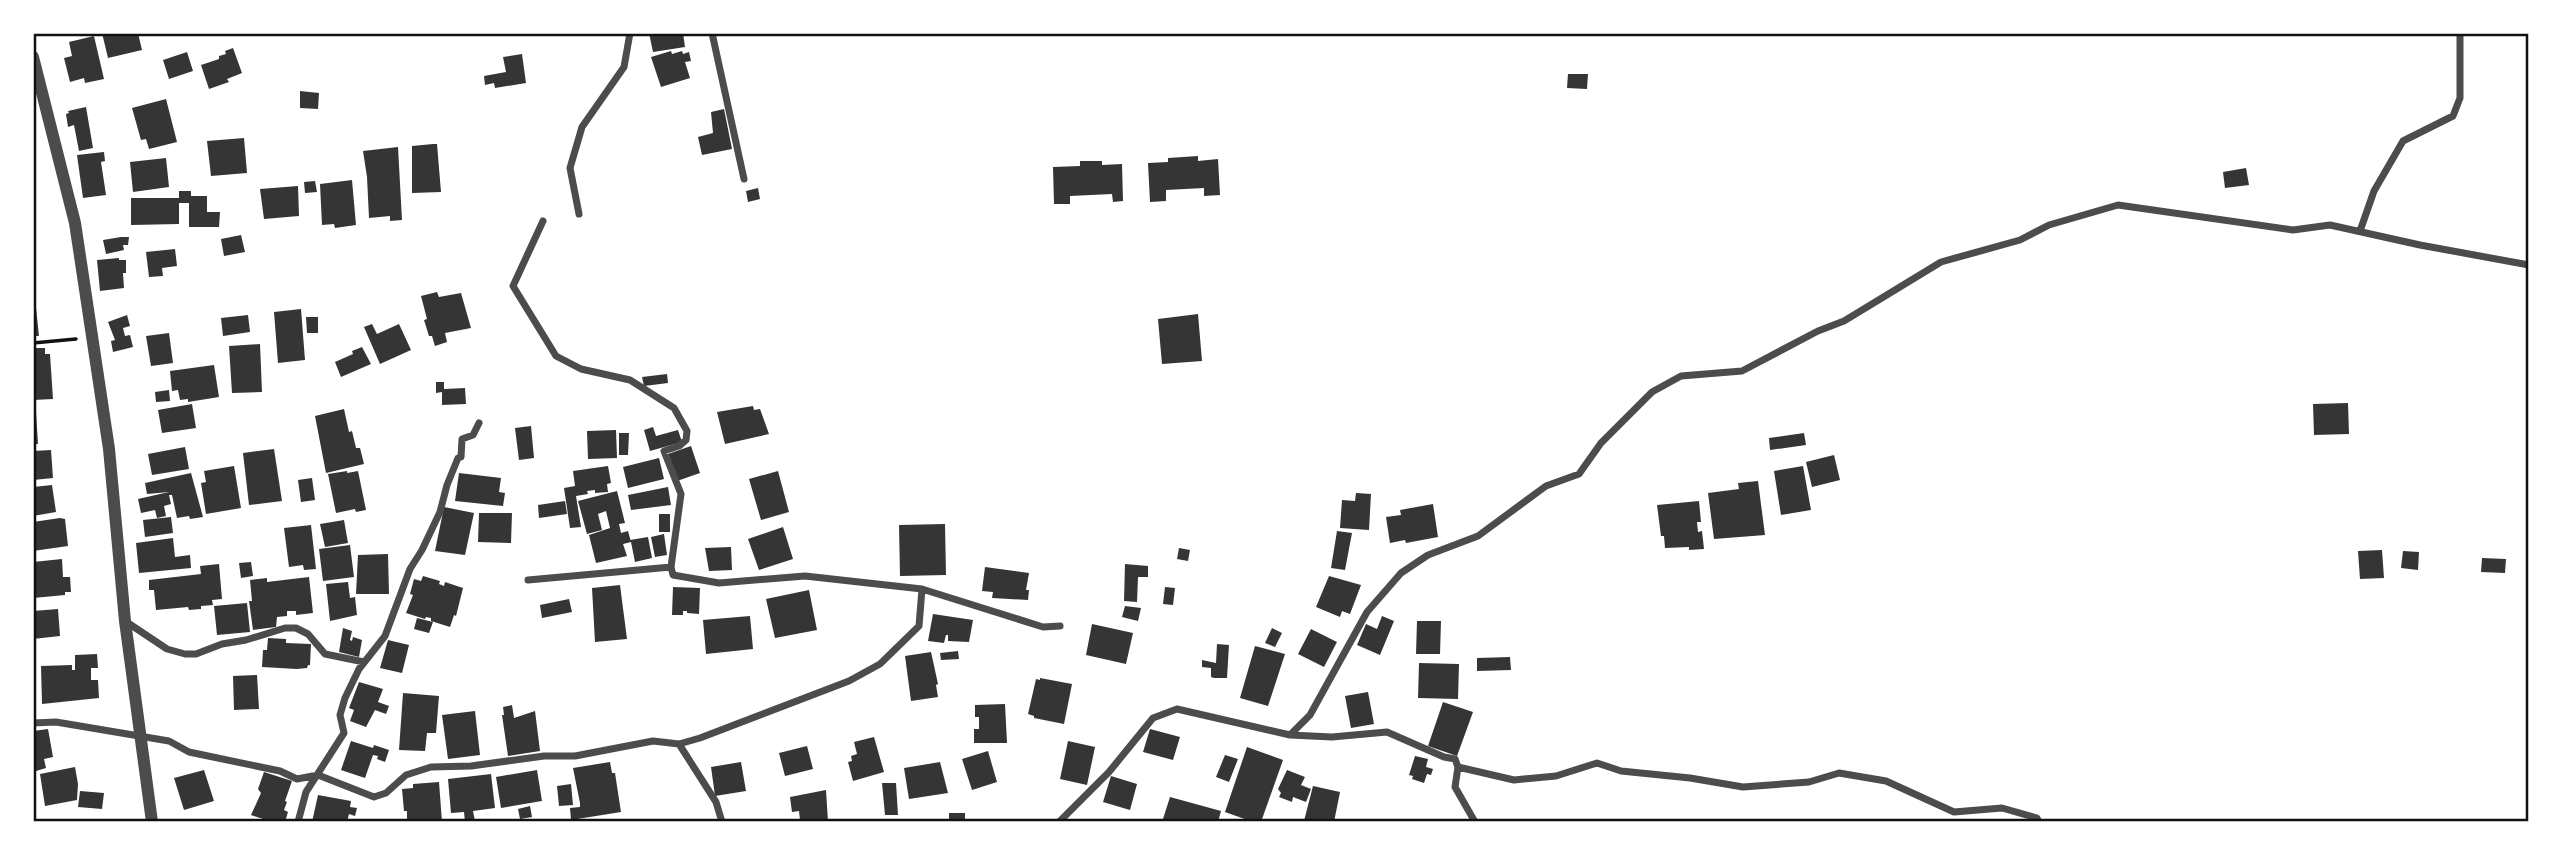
<svg xmlns="http://www.w3.org/2000/svg" width="2562" height="855" viewBox="0 0 2562 855" font-family="'Fira Sans Condensed',sans-serif">
	<style>
		.building { fill: #353535 }
		.lines { fill: none; stroke-linecap: round; stroke-linejoin: round }
		.path { stroke: #111; stroke-width: 3.5 }
		.minor { stroke: #4c4c4c; stroke-width: 7 }
		.tertiary { stroke: #4c4c4c; stroke-width: 12 }
		.neatline { fill: none; stroke: #111; stroke-width: 2.5 }
	</style>
	<rect width="100%" height="100%" fill="#fff"/>
	<!-- building -->
	<path class="building" d="M102 33H138L142 50 108 58Z
		M649 33H683L685 47 653 52Z
		M94 36 104 79 85 83 84 78 70 82 64 58 72 56 69 42Z
		M233 48 242 73 227 79 229 82 209 89 201 65 219 59V56L226 54 225 51Z
		M671 51 672 54 682 51 683 54 689 52 691 61 685 62 690 78 661 87 651 57Z
		M187 52 193 71 169 79 163 60Z
		M522 54 526 83 495 88 494 83 485 85 484 76 506 72 503 57Z
		M1568 74H1588L1587 89 1567 88Z
		M300 91 319 93 318 109 300 108Z
		M166 99 177 142 149 149 146 139 141 140 132 108Z
		M86 107 93 148 79 151 74 125 68 127 66 114 69 113 68 111Z
		M724 109 732 149 702 155 698 137 713 133 711 112Z
		M244 138 247 173 211 176 207 141Z
		M433 144H437L441 192 412 193V146Z
		M398 147 402 220 390 221V216L369 218 367 177 363 151Z
		M104 152 105 161 101 162 106 195 83 198 77 155Z
		M1198 156V161L1218 159 1220 195 1204 196V188L1166 190V201L1150 202 1148 163 1168 162V158Z
		M166 158 169 187 133 192 130 162Z
		M1080 161H1102V165L1122 164 1123 201 1113 202 1112 194 1070 196V204H1054L1053 167 1080 166Z
		M2246 168 2249 185 2225 188 2223 172Z
		M352 180 356 225 335 228 334 224 322 225 320 184Z
		M315 181 317 192 305 193 304 182Z
		M298 186 299 216 264 219 260 189Z
		M758 188 760 199 748 202 746 191Z
		M179 191H191V196H207V212H220L219 227H189V203H179V224L131 225V198H179Z
		M241 235 245 252 224 256 221 239Z
		M121 237H129L128 245H123L124 250 106 254 103 240Z
		M175 249 177 266 162 268 163 276 149 277 146 252Z
		M119 258V260H126V273H123L124 288 100 291 97 260Z
		M437 292 439 297 461 293 471 328 445 333 447 342 435 346 432 336H429L424 320 427 319 421 296Z
		M33 298H35L39 336H33Z
		M301 309 305 360 278 363 274 312Z
		M1198 314 1202 361 1162 364 1158 319Z
		M127 315 130 326 123 328 125 336 130 335 133 347 113 352 111 341 115 340 108 322Z
		M248 315 250 332 223 336 221 318Z
		M306 317H318V333H307Z
		M372 324 377 334 399 324 411 350 380 364 364 327Z
		M169 333 173 363 151 366 146 336Z
		M260 344 262 392 232 393 229 346Z
		M362 347 371 364 341 377 335 362 353 354 352 351Z
		M33 348H45V354H50L53 399 33 400Z
		M214 365 219 397 188 402V399L180 400 178 390 172 391 170 371Z
		M667 374 668 383 644 386 642 377Z
		M436 382H444V389L465 388 466 404 442 405V392L436 393Z
		M169 390 170 401 156 402 155 392Z
		M2348 403 2349 434 2314 435 2313 404Z
		M192 404 196 428 162 433 158 410Z
		M753 406 754 410 760 409 769 434 725 444 717 412Z
		M344 409 349 432 352 431 356 448H360L364 464 326 473 315 416Z
		M33 412H36L38 444H33Z
		M531 426 534 458 519 460 515 428Z
		M653 427 656 436 678 430 682 442 650 451 644 430Z
		M616 430 617 458 588 459 587 431Z
		M619 433H629L628 455H619Z
		M1804 433 1806 445 1770 450 1769 438Z
		M691 446 700 473 677 481 668 454Z
		M185 447 189 469 152 475 148 454Z
		M274 449 282 501 249 505 243 453Z
		M51 450 53 478 33 480V451Z
		M1834 455 1840 480 1812 487 1806 462Z
		M659 458 664 479 628 488 623 467Z
		M234 466 241 508 206 514 201 483 206 482 204 471Z
		M608 466 611 483 607 484 608 492 595 493V490L587 491 588 494 576 496 581 527 570 528 564 488 575 486 573 471Z
		M1803 466 1811 510 1781 515 1774 471Z
		M347 471V473L358 471 366 510 356 512 355 509 336 513 328 474Z
		M778 471 789 512 761 520 749 479Z
		M191 473 203 517 190 519 189 516 177 518 172 495H169L171 504 164 506 166 516 157 518 155 510 141 513 138 499 169 492 147 494 145 483Z
		M459 473 501 478 499 492 505 493 503 506 455 501Z
		M312 478 315 500 301 502 298 480Z
		M1758 481 1765 535 1714 539 1708 493 1739 489 1738 483Z
		M52 485 56 512 33 516V487Z
		M668 487 671 505 631 510 628 495Z
		M617 491 625 523 619 524 621 533 628 531 631 542 630 540 648 537 652 558 635 562 631 542 623 544 627 556 596 563 589 535 610 528 606 511 598 514 602 530 587 534 578 501Z
		M1356 493 1371 494 1369 530 1340 528 1342 500 1355 501Z
		M565 501 567 514 539 518 538 505Z
		M1699 501 1701 522H1697L1698 532 1702 531 1704 549 1689 550V547L1665 548 1664 536H1661L1657 505Z
		M1433 504 1438 537 1406 543 1405 540 1390 543 1386 517 1401 515 1400 510Z
		M444 507 474 513 465 555 435 551Z
		M479 513H512L511 543 478 542Z
		M659 514H670V532H659Z
		M171 517 173 533 145 537 143 520Z
		M60 518 65 519 68 546 33 551V522Z
		M344 520 348 543 325 547 320 524Z
		M945 524 946 575 900 576 899 525Z
		M311 525 316 569 304 570 303 565 289 567 284 528Z
		M783 527 793 559 759 570 748 539Z
		M1337 531 1352 533 1345 570 1331 568Z
		M664 534 667 555 655 557 651 537Z
		M173 538 175 557 190 555 191 568 139 573 136 543Z
		M350 545 354 577 323 581 319 549Z
		M731 547 732 570 709 571 705 548Z
		M1179 548 1190 550 1188 561 1177 559Z
		M2382 550 2384 578 2360 579 2358 551Z
		M2403 551 2419 552 2418 570 2401 568Z
		M388 554 389 594H356L358 555Z
		M2482 558 2506 559 2505 573 2481 572Z
		M62 559 63 577H70L71 592H65V595L33 598V562Z
		M251 562 253 576 241 578 239 563Z
		M219 564 222 599 212 600 213 605 201 606V609L189 610 188 607 156 610 154 590H149V580L201 574 200 566Z
		M1125 564 1148 566V577H1138L1137 602 1124 601Z
		M985 567 1029 573 1026 590H1029L1028 600 992 598 993 592 982 591Z
		M423 576 440 581 439 584 444 586 445 582 463 588 456 616 454 615 450 627 431 621V618L426 617 425 619 406 613 413 595 410 594 414 579 421 581Z
		M1329 576 1361 585 1350 614 1342 611 1340 617 1316 607Z
		M309 577 313 613 296 615V611H287V616L277 617 276 627 253 630 249 601H252L250 580 267 578V582Z
		M348 582 350 598 355 597 357 615 330 621 326 584Z
		M620 585 627 639 595 642 592 588Z
		M673 587 700 588 699 614 687 613V611H683V615H672Z
		M1165 587 1175 588 1173 605 1163 604Z
		M809 590 817 630 775 638 766 599Z
		M569 599 572 612 542 618 540 605Z
		M247 603 250 632 217 635 214 606Z
		M1125 606 1141 608 1138 621 1122 617Z
		M58 609 60 636 33 639V611Z
		M933 614 973 620 969 642 948 641V635H946L944 643 928 641Z
		M750 616 753 649 706 654 703 620Z
		M1382 616 1394 621 1380 655 1357 645 1366 624 1377 629Z
		M417 618 433 622 429 633 414 629Z
		M1417 621H1441L1440 654H1416Z
		M1092 624 1133 633 1126 664 1086 655Z
		M343 628 352 631 350 640 352 641 353 637 362 640 359 657 339 652Z
		M1272 628 1282 633 1275 647 1265 643Z
		M1311 629 1337 642 1324 667 1298 654Z
		M268 638 286 639V643L311 644 310 665H308L307 668 297 669 262 667 263 650H267Z
		M388 640 409 645 402 673 380 668Z
		M1217 644 1229 645 1227 678H1214L1211 677V668L1202 667V660L1216 663Z
		M1255 646 1285 654 1268 706 1240 698Z
		M958 651 959 659 941 660 940 653Z
		M931 652 938 684 936 685 938 697 911 701 905 656Z
		M97 654 98 668H91V680H98L99 698 42 704 41 666 72 665V670H75V655Z
		M1510 657 1511 670 1477 671V658Z
		M1419 663 1459 664 1458 699 1418 698Z
		M257 675 259 709 234 710 233 676Z
		M1040 678 1072 684 1064 724 1034 718V716L1028 714 1036 679 1040 680Z
		M359 682 383 689 378 702 389 706 386 714 375 710 366 727 350 721 354 710 349 708Z
		M1368 692 1374 724 1351 728 1345 696Z
		M403 693 439 696 436 733H427L425 751 399 750Z
		M1443 702 1473 712 1457 756 1428 746Z
		M1005 704 1007 743H974V729H979V717H975V705Z
		M512 705 514 718 535 711 540 751 508 756 502 715H504L503 707Z
		M475 711 480 755 448 759 442 715Z
		M48 729 53 757 44 759 46 768 33 772V731Z
		M1150 729 1180 737 1173 760 1143 752Z
		M874 737 884 772 853 781 848 762 852 761 851 756 857 754 854 742Z
		M351 741 373 748 374 745 389 750 385 762 377 759 378 756 373 755 365 778 341 770Z
		M1068 741 1095 747 1087 785 1060 779Z
		M807 746 813 769 785 776 779 753Z
		M1247 747 1283 760 1261 822H1253L1225 812Z
		M988 751 997 782 972 790 962 759Z
		M1225 755 1238 759 1229 782 1216 777Z
		M1415 756 1428 759 1426 767 1433 769 1431 775 1427 774 1424 783 1412 779 1413 776 1409 775Z
		M610 762 612 773H615L621 812 571 820 570 808 580 807V803L573 768Z
		M741 762 746 791 715 796 711 767Z
		M940 762 948 793 909 799 904 768Z
		M75 767 78 784 77 800 45 806 40 774Z
		M204 770 214 801 184 810 174 778Z
		M537 770 542 801 501 808 496 777Z
		M1287 770 1305 777 1301 785 1311 789 1306 802 1293 797 1292 802 1279 797 1281 793 1278 789Z
		M264 772 292 781 285 801 287 802 284 810 288 812 285 822H272L251 815 261 793 258 789Z
		M491 774 495 808 473 811 475 821 465 822 464 812 451 813 448 779Z
		M1111 776 1137 784 1130 810 1103 802Z
		M439 782 442 822H407V811H404L402 789 413 788V784Z
		M882 783H896L898 815H885Z
		M571 784 573 805 559 806 557 786Z
		M1313 786 1340 792 1334 822 1304 821Z
		M826 790 828 822H803L800 820 799 811 792 812 790 797Z
		M80 791 104 793 102 809 78 807Z
		M318 795 351 801 350 807 357 808 355 816 349 814 347 822H312Z
		M1170 797 1221 811 1218 822H1162Z
		M530 806 532 817 520 819 518 809Z
		M949 813H965V822H949Z"/>
	<g class="lines">
		<!-- path -->
		<path class="path" d="M33 343 76 339"/>
		<!-- minor -->
		<path class="minor" d="M712 33 744 179
			M579 214 570 168 582 127 624 67 630 33
			M543 221 513 286 556 356 581 369 630 380 674 408 687 431 686 440 679 446 664 451 681 494 671 567 673 575 719 583 805 576 922 589 1043 627 1060 626
			M2360 231 2374 191 2403 141 2453 116 2460 98V33
			M528 580 671 567
			M125 621 167 649 185 654H196L222 644 246 640 285 628H296L308 634 325 654 364 662
			M33 723 56 722 169 741 189 752 280 771 297 779 318 775 374 797 386 793 406 775 431 767 471 766 544 756H575L653 741 679 744 700 738 849 681 880 664 919 626 922 589
			M1290 735 1332 737 1387 732 1444 757 1455 759 1458 767 1455 787 1475 822
			M679 744 716 802 722 822
			M1458 767 1514 780 1556 776 1597 763 1621 771 1690 778 1743 787 1809 782 1839 773 1886 781 1954 812 2002 808 2037 818 2039 822
			M298 822 306 792 344 733 340 715 345 698 359 669 385 636 410 569 422 550 440 512 447 485 458 458 461 457 462 439 473 435 479 423
			M1059 822 1109 772 1153 718 1177 709 1290 735 1310 715 1367 612 1401 573 1428 555 1478 536 1546 486 1579 474 1601 443 1652 392 1681 376 1742 371 1818 331 1844 321 1941 262 2020 240 2049 225 2118 205 2293 230 2330 225 2420 245 2529 265"/>
		<!-- tertiary -->
		<path class="tertiary" d="M33 57 75 223 109 449 125 621 152 822"/>
	</g>
	<!-- border -->
	<rect width="2562" height="855" fill="none" stroke="#ffffff" stroke-width="70"/>
	<rect x="35" y="35" width="2492" height="785" class="neatline"/>
</svg>
